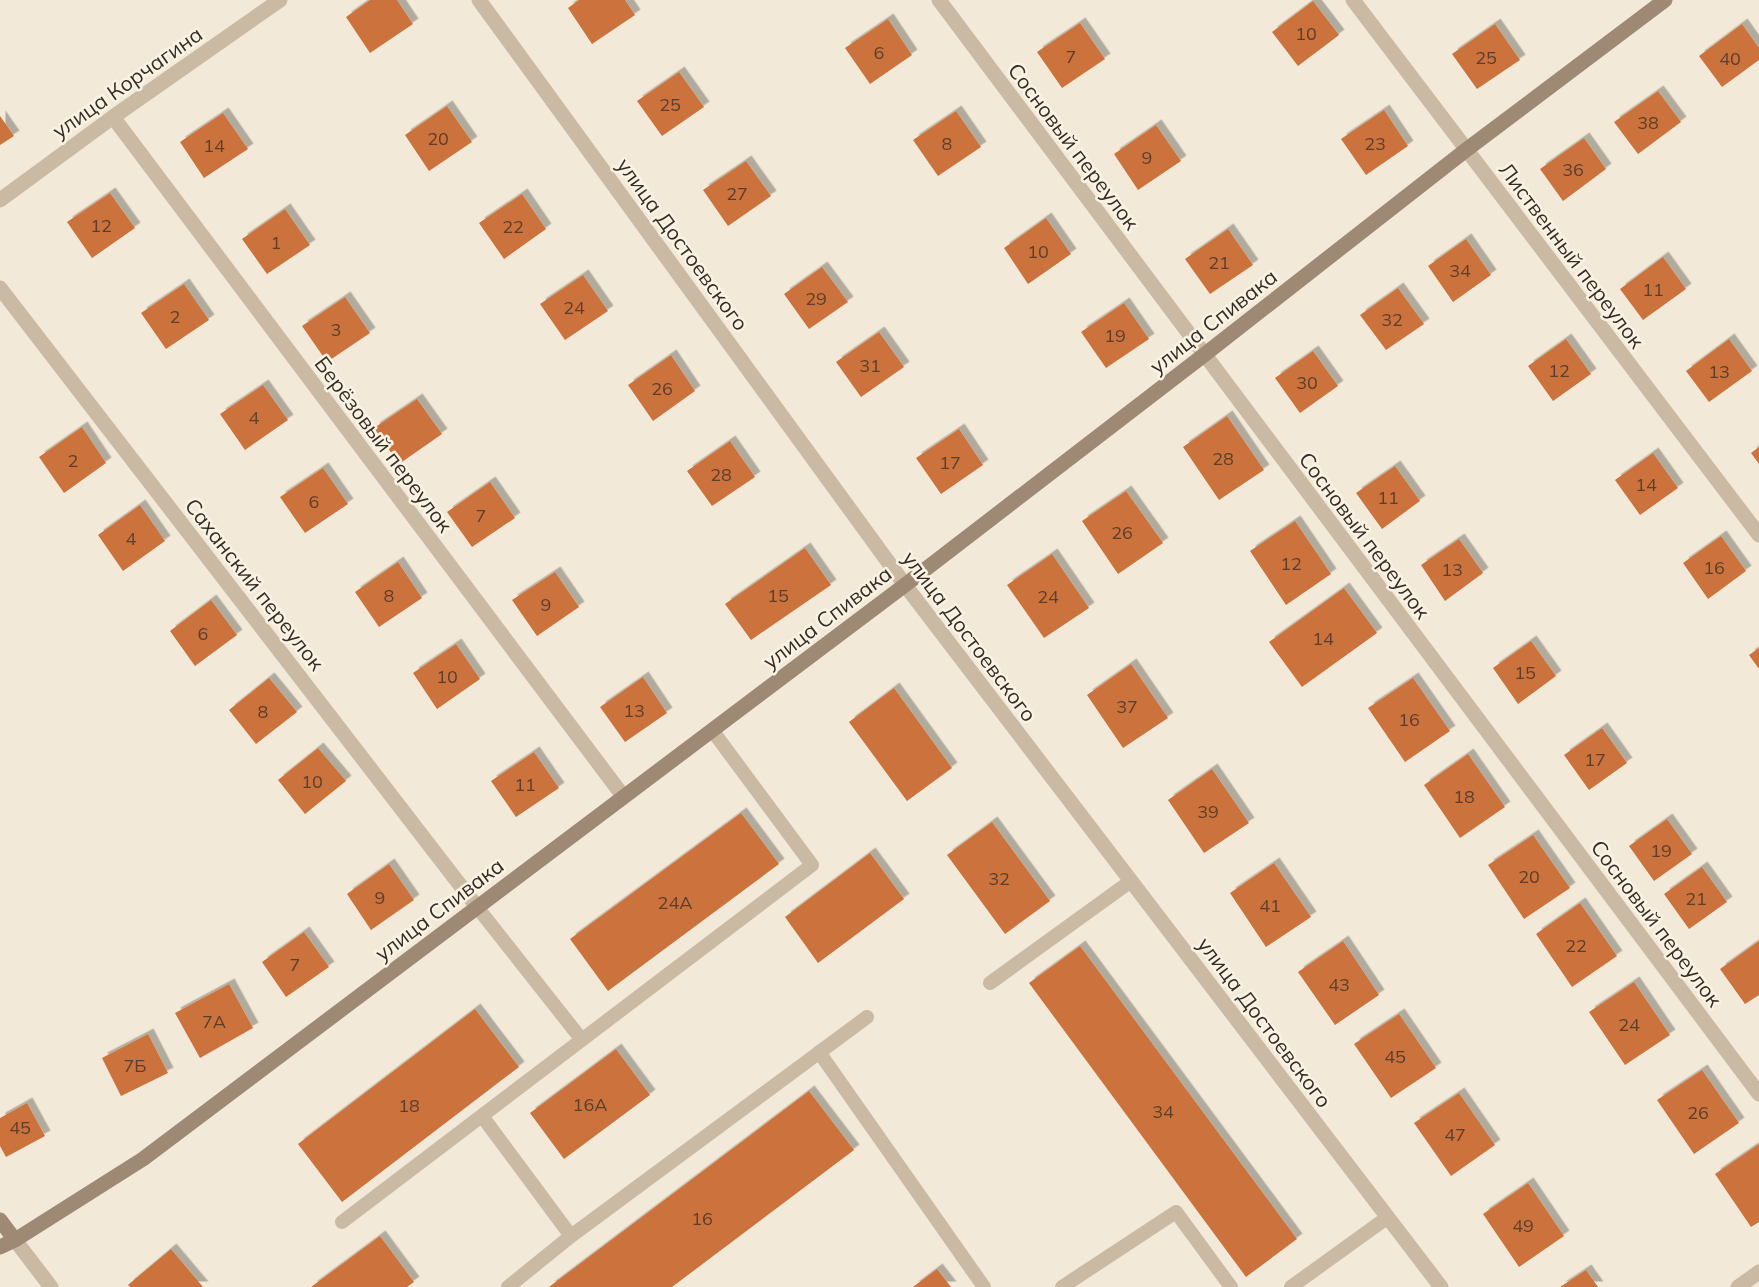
<svg xmlns="http://www.w3.org/2000/svg" width="1759" height="1287" viewBox="0 0 1759 1287" font-family="Mulish,sans-serif">
	<style>
		.building { fill: #cc723c; filter: url(#shadow) }
		.lines { fill: none; stroke-linecap: round; stroke-linejoin: round }
		.lane { stroke: #cabaa3; stroke-width: 14 }
		.street { stroke: #cabaa3; stroke-width: 15 }
		.secondary { stroke: #9e8975; stroke-width: 15 }
		.labels { text-anchor: middle; dominant-baseline: central; stroke-width: 5; stroke-linejoin: round; paint-order: stroke }
		.number-label { font-size: 18px; fill: #5b3e2c }
		.street-label { font-size: 21px; fill: #352c26; stroke: #faf3e4 }
	</style>
	<defs>
		<filter id="shadow"><feDropShadow dx="5.5" dy="-5.5" stdDeviation="0" flood-color="#0004"/></filter>
	</defs>
	<rect width="100%" height="100%" fill="#f2e9d8"/>
	<!-- building -->
	<path class="building" d="M370 0H397L413 24 370 53 346 17Z
		M579 0H625L635 15 592 44 568 8Z
		M1313 1 1339 35 1298 66 1272 32Z
		M888 19 912 55 870 84 845 48Z
		M1080 23 1105 59 1062 88 1037 52Z
		M1495 24 1520 60 1477 89 1452 54Z
		M1742 24 1759 48V60L1722 87 1699 56Z
		M679 72 704 107 662 136 637 101Z
		M1658 91 1681 122 1638 154 1614 122Z
		M447 106 472 142 429 171 405 135Z
		M1384 110 1408 146 1366 175 1341 139Z
		M956 111 981 147 938 176 913 140Z
		M223 113 248 149 204 178 180 142Z
		M0 116 14 136 0 145Z
		M1156 125 1181 161 1138 190 1114 154Z
		M1584 138 1606 169 1563 201 1540 169Z
		M746 161 771 196 728 226 703 190Z
		M110 193 135 228 92 258 67 222Z
		M522 194 546 229 504 259 479 223Z
		M285 209 310 245 267 274 242 239Z
		M1046 218 1071 254 1028 284 1004 248Z
		M1228 229 1253 265 1210 294 1185 259Z
		M1466 239 1491 275 1453 302 1428 266Z
		M1663 257 1686 289 1643 320 1620 289Z
		M822 267 848 302 809 329 784 294Z
		M583 275 608 311 565 340 540 304Z
		M184 284 209 320 166 349 141 313Z
		M1398 288 1424 324 1386 350 1360 315Z
		M345 297 370 333 327 362 302 326Z
		M1124 303 1149 339 1106 368 1081 332Z
		M879 332 904 367 861 397 836 362Z
		M1566 339 1591 374 1553 401 1528 366Z
		M1729 339 1752 371 1709 402 1686 371Z
		M1313 351 1338 386 1300 413 1275 378Z
		M671 355 695 391 653 421 628 385Z
		M263 385 288 420 245 450 220 414Z
		M417 399 442 434 399 464 374 428Z
		M1227 416 1264 470 1219 500 1183 447Z
		M82 427 106 463 64 493 39 457Z
		M959 429 983 465 941 494 916 458Z
		M730 441 755 477 712 506 687 471Z
		M1759 447V464L1751 453Z
		M1653 453 1678 488 1640 515 1615 480Z
		M1395 466 1420 501 1382 529 1356 493Z
		M323 468 348 504 305 533 280 497Z
		M490 482 515 518 472 547 447 512Z
		M1126 491 1163 543 1118 574 1082 521Z
		M140 505 165 541 123 571 98 535Z
		M1295 521 1331 574 1286 605 1250 551Z
		M1721 536 1746 571 1708 599 1683 563Z
		M1459 539 1483 573 1445 601 1421 565Z
		M805 548 831 585 751 640 725 604Z
		M1052 554 1089 608 1044 638 1007 585Z
		M398 562 422 598 379 627 355 592Z
		M555 572 579 607 537 636 512 600Z
		M1344 588 1377 633 1302 687 1269 642Z
		M211 600 237 635 195 666 170 631Z
		M1531 641 1556 676 1518 704 1493 668Z
		M456 644 480 679 437 709 413 673Z
		M1759 648V669L1749 655Z
		M1131 664 1168 718 1123 748 1087 695Z
		M643 677 667 713 625 742 600 707Z
		M269 678 297 712 256 744 229 710Z
		M1413 678 1450 731 1405 762 1368 708Z
		M894 688 952 768 907 801 849 722Z
		M1602 728 1627 763 1589 790 1564 755Z
		M318 748 346 781 305 814 278 780Z
		M534 752 559 788 516 817 491 781Z
		M1468 754 1505 807 1460 838 1424 785Z
		M1212 769 1249 823 1204 853 1168 800Z
		M741 813 779 864 608 991 570 939Z
		M1667 819 1692 854 1654 881 1629 846Z
		M992 822 1050 901 1005 934 947 855Z
		M1533 835 1570 888 1524 919 1488 865Z
		M870 853 904 899 818 963 785 917Z
		M1274 863 1311 917 1266 947 1230 893Z
		M389 864 414 900 371 930 347 894Z
		M1702 867 1727 902 1689 929 1664 894Z
		M1580 903 1617 956 1572 987 1536 934Z
		M304 932 329 967 286 997 262 962Z
		M1343 941 1379 995 1335 1025 1298 972Z
		M1759 941V995L1745 1004 1720 969Z
		M1080 946 1297 1239 1246 1277 1029 983Z
		M1634 982 1670 1035 1625 1065 1589 1012Z
		M229 984 253 1028 200 1058 175 1013Z
		M475 1009 519 1067 342 1202 298 1144Z
		M1399 1014 1436 1068 1391 1098 1354 1044Z
		M148 1034 168 1073 121 1096 102 1058Z
		M616 1049 650 1095 564 1159 530 1113Z
		M1702 1070 1739 1123 1694 1154 1657 1100Z
		M809 1091 854 1150 672 1287H549Z
		M1459 1093 1495 1145 1451 1176 1414 1123Z
		M27 1103 45 1136 6 1157 0 1146V1118Z
		M1759 1144V1222L1751 1227 1715 1174Z
		M1528 1183 1564 1236 1519 1267 1483 1214Z
		M380 1236 414 1282 407 1287H311Z
		M171 1249 203 1287H130L128 1285Z
		M937 1269 951 1287H913Z
		M1586 1270 1598 1287H1560Z"/>
	<g class="lines">
		<!-- lane -->
		<path class="lane" d="M477 907 582 1040
			M990 983 1131 881
			M819 1052 984 1287
			M482 1116 571 1236
			M342 1222 812 865 712 730
			M508 1287 571 1236 867 1017
			M1062 1287 1176 1212 1231 1287
			M1291 1287 1388 1217"/>
		<!-- street -->
		<path class="street" d="M479 0 905 585 1441 1287
			M939 0 1759 1094
			M1353 0 1759 535
			M113 117 623 796
			M0 200 113 117 280 0
			M0 288 477 907
			M15 1240 51 1287
			M1738 1287 1759 1272"/>
		<!-- secondary -->
		<path class="secondary" d="M0 1220 15 1240
			M0 1247 15 1240 143 1159 905 585 1204 355 1466 150 1665 0"/>
	</g>
	<g class="labels">
		<!-- number labels -->
		<g class="number-label">
			<text x="1306" y="33">10</text>
			<text x="879" y="52">6</text>
			<text x="1071" y="56">7</text>
			<text x="1486" y="57">25</text>
			<text x="1730" y="58">40</text>
			<text x="670" y="104">25</text>
			<text x="1648" y="122">38</text>
			<text x="438" y="138">20</text>
			<text x="947" y="143">8</text>
			<text x="1375" y="143">23</text>
			<text x="214" y="145">14</text>
			<text x="1147" y="157">9</text>
			<text x="1573" y="169">36</text>
			<text x="737" y="193">27</text>
			<text x="101" y="225">12</text>
			<text x="513" y="226">22</text>
			<text x="276" y="242">1</text>
			<text x="1038" y="251">10</text>
			<text x="1219" y="262">21</text>
			<text x="1460" y="270">34</text>
			<text x="1653" y="289">11</text>
			<text x="816" y="298">29</text>
			<text x="574" y="307">24</text>
			<text x="175" y="316">2</text>
			<text x="1392" y="319">32</text>
			<text x="336" y="329">3</text>
			<text x="1115" y="335">19</text>
			<text x="870" y="365">31</text>
			<text x="1559" y="370">12</text>
			<text x="1719" y="371">13</text>
			<text x="1307" y="382">30</text>
			<text x="662" y="388">26</text>
			<text x="254" y="417">4</text>
			<text x="1223" y="458">28</text>
			<text x="73" y="460">2</text>
			<text x="950" y="462">17</text>
			<text x="721" y="474">28</text>
			<text x="1646" y="484">14</text>
			<text x="1388" y="497">11</text>
			<text x="314" y="501">6</text>
			<text x="481" y="515">7</text>
			<text x="1122" y="532">26</text>
			<text x="131" y="538">4</text>
			<text x="1291" y="563">12</text>
			<text x="1714" y="567">16</text>
			<text x="1452" y="569">13</text>
			<text x="389" y="595">8</text>
			<text x="778" y="595">15</text>
			<text x="1048" y="596">24</text>
			<text x="546" y="604">9</text>
			<text x="203" y="633">6</text>
			<text x="1323" y="638">14</text>
			<text x="1525" y="672">15</text>
			<text x="447" y="676">10</text>
			<text x="1127" y="706">37</text>
			<text x="634" y="710">13</text>
			<text x="263" y="711">8</text>
			<text x="1409" y="719">16</text>
			<text x="1595" y="759">17</text>
			<text x="312" y="781">10</text>
			<text x="525" y="784">11</text>
			<text x="1464" y="796">18</text>
			<text x="1208" y="811">39</text>
			<text x="1661" y="850">19</text>
			<text x="1529" y="876">20</text>
			<text x="999" y="878">32</text>
			<text x="380" y="897">9</text>
			<text x="1696" y="898">21</text>
			<text x="675" y="902">24А</text>
			<text x="1270" y="905">41</text>
			<text x="1576" y="945">22</text>
			<text x="295" y="964">7</text>
			<text x="1339" y="984">43</text>
			<text x="214" y="1021">7А</text>
			<text x="1629" y="1024">24</text>
			<text x="1395" y="1056">45</text>
			<text x="135" y="1065">7Б</text>
			<text x="590" y="1104">16А</text>
			<text x="409" y="1105">18</text>
			<text x="1163" y="1111">34</text>
			<text x="1698" y="1112">26</text>
			<text x="20" y="1127">45</text>
			<text x="1455" y="1134">47</text>
			<text x="702" y="1218">16</text>
			<text x="1523" y="1225">49</text>
		</g>
		<!-- street labels -->
		<g class="street-label">
			<text transform="translate(127 82) rotate(-35)">улица Корчагина</text>
			<text transform="translate(1074 146) rotate(53)">Сосновый переулок</text>
			<text transform="translate(683 244) rotate(54)">улица Достоевского</text>
			<text transform="translate(1572 255) rotate(53)">Лиственный переулок</text>
			<text transform="translate(1213 321) rotate(-38)">улица Спивака</text>
			<text transform="translate(384 444) rotate(53)">Берёзовый переулок</text>
			<text transform="translate(1365 535) rotate(53)">Сосновый переулок</text>
			<text transform="translate(255 584) rotate(52)">Саханский переулок</text>
			<text transform="translate(827 617) rotate(-37)">улица Спивака</text>
			<text transform="translate(970 636) rotate(53)">улица Достоевского</text>
			<text transform="translate(439 909) rotate(-37)">улица Спивака</text>
			<text transform="translate(1657 923) rotate(53)">Сосновый переулок</text>
			<text transform="translate(1265 1022) rotate(53)">улица Достоевского</text>
		</g>
	</g>
</svg>
